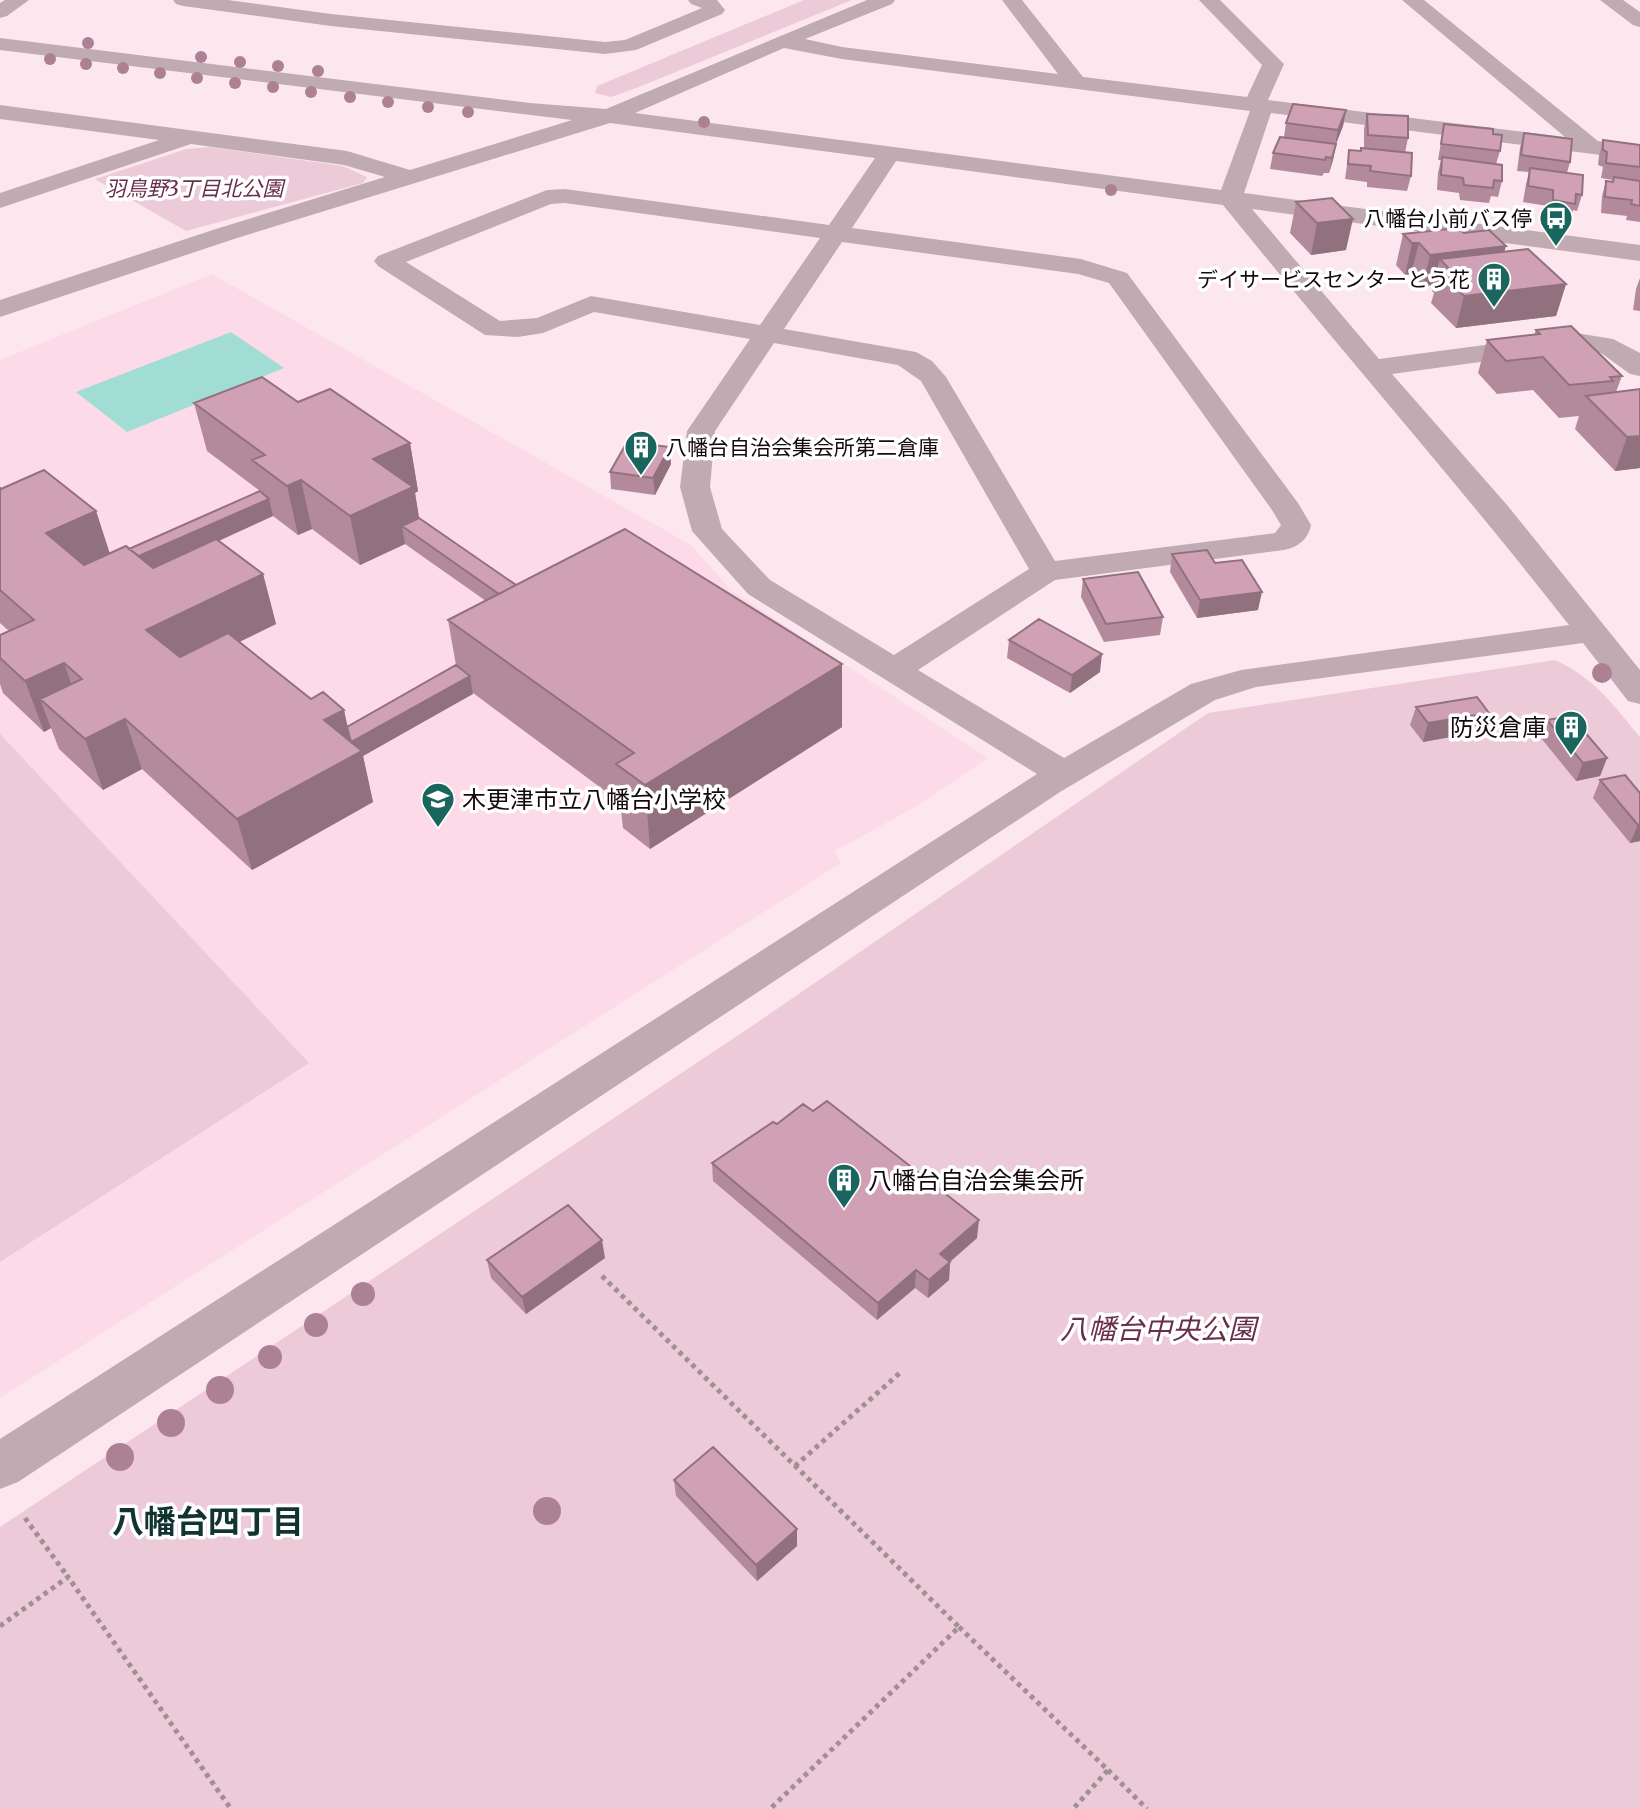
<svg xmlns="http://www.w3.org/2000/svg" width="1640" height="1809" viewBox="0 0 1640 1809" font-family="Merriweather,'Noto Sans JP',serif">
	<style>
		.built { fill: #fddae8 }
		.green { fill: #edcad8 }
		.water { fill: #a2ddd5 }
		.lines { fill: none; stroke-linecap: round; stroke-linejoin: round }
		.path { stroke: #a18f96; stroke-width: 5; stroke-dasharray: 4.5 4.5; stroke-linecap: butt }
		.minor { fill: #c0abb3; fill-rule: evenodd }
		.tree { fill: #ac8194 }
		.wall { fill: #b38a9b; fill-rule: evenodd }
		.shaded-wall { fill: #92717e }
		.building { fill: #d0a1b4; stroke: #92717e; stroke-width: 2 }
		.labels { text-anchor: middle; dominant-baseline: central; stroke-width: 7; stroke-linejoin: round; paint-order: stroke }
		.far-park-label { font-size: 21px; font-style: italic; fill: #692e4a; stroke: #fff }
		.far-poi-label { font-size: 21px; fill: #14090e; stroke: #fff; text-anchor: end }
		.poi-label { font-size: 24px; fill: #14090e; stroke: #fff; text-anchor: start }
		.near-park-label { font-size: 28px; font-style: italic; fill: #692e4a; stroke: #fff }
		.near-neighbourhood-label { font-size: 32px; font-weight: bold; fill: #123431; stroke: #fff }
	</style>
	<rect width="100%" height="100%" fill="#fde7ef"/>
	<!-- built -->
	<path class="built" d="M212 274 691 545 731 590 988 758 917 806 835 851 841 863 0 1398V360Z"/>
	<!-- green -->
	<path class="green" d="M804 0H852L639 87 611 97 595 93 597 86Z
		M210 147 343 166 367 177 363 183 186 231 95 179 186 149Z
		M1555 660C1595 678 1613 705 1640 737V1809H0V1527L749 1028 1208 713Z
		M0 734 309 1063 0 1262Z"/>
	<!-- water -->
	<path class="water" d="M231 332 284 368 127 432 76 392Z"/>
	<g class="lines">
		<!-- path -->
		<path class="path" d="M602 1276 959 1627 770 1809
			M795 1466 902 1371
			M25 1518 68 1577
			M0 1626 68 1577 231 1809
			M959 1627 1108 1770 1073 1809
			M1108 1770 1147 1809"/>
		<!-- minor -->
		<path class="minor" d="M5 0H29L7 16 0 18V3Z
			M173 0H228L331 14 605 42 625 40 702 8 691 4 688 0H717L725 10 722 14 636 50 605 54 331 26 183 6 176 4Z
			M867 0H895L892 4 805 39 842 47 1058 74 1002 0H1022L1083 77 1247 97 1262 65 1199 0H1220L1284 64 1268 100 1565 137 1402 0H1424L1598 141 1640 146V160L1271 113 1244 193 1640 245V261L1252 209 1379 359 1576 333 1613 339 1640 353V376L1630 374 1601 353 1576 349 1392 374 1507 505 1640 670V704L1628 701 1583 643 1256 687 1215 700 1060 792 18 1482 0 1489V1439L1037 774 748 594 692 531 680 487 687 431 750 339 594 312 543 333 518 337 485 335 378 266 374 261 378 256 547 190 565 189 829 225 875 158 610 123 237 238 0 317V300L219 228 385 177 344 165 191 144 0 208V193L159 140 0 119V105L347 151 410 170 572 120 0 50V38L530 103 606 109ZM784 48 842 59 1250 111 1221 190 635 113ZM896 161 1223 205C1337 346 1457 482 1569 625L1241 670 1191 684 1064 758 918 670 1055 580 1284 550C1298 547 1308 540 1311 525L1298 503 1127 273 1081 259 852 228ZM565 203 820 238 760 325 591 296 537 318 500 321 406 262 551 204ZM842 242 1078 274 1109 283 1272 510 1281 525 1275 533 1055 561 946 377 932 361 916 352 784 329ZM774 343 898 365 921 381 1029 569 894 655 770 580 722 529 710 487 715 431Z
			M1600 0H1623L1640 12V27L1633 25Z"/>
	</g>
	<!-- trees -->
	<g class="tree">
		<circle cx="88" cy="43" r="6"/>
		<circle cx="201" cy="57" r="6"/>
		<circle cx="50" cy="59" r="6"/>
		<circle cx="240" cy="62" r="6"/>
		<circle cx="86" cy="64" r="6"/>
		<circle cx="278" cy="66" r="6"/>
		<circle cx="123" cy="68" r="6"/>
		<circle cx="318" cy="71" r="6"/>
		<circle cx="160" cy="73" r="6"/>
		<circle cx="197" cy="78" r="6"/>
		<circle cx="235" cy="83" r="6"/>
		<circle cx="273" cy="87" r="6"/>
		<circle cx="311" cy="92" r="6"/>
		<circle cx="350" cy="97" r="6"/>
		<circle cx="388" cy="102" r="6"/>
		<circle cx="428" cy="107" r="6"/>
		<circle cx="468" cy="112" r="6"/>
		<circle cx="704" cy="122" r="6"/>
		<circle cx="1111" cy="190" r="6"/>
		<circle cx="1602" cy="673" r="10"/>
		<circle cx="363" cy="1294" r="12"/>
		<circle cx="316" cy="1325" r="12"/>
		<circle cx="270" cy="1357" r="12"/>
		<circle cx="220" cy="1390" r="14"/>
		<circle cx="171" cy="1423" r="14"/>
		<circle cx="120" cy="1457" r="14"/>
		<circle cx="547" cy="1511" r="14"/>
	</g>
	<!-- wall -->
	<path class="wall" d="M1346 110 1343 126 1336 144 1333 160 1329 173H1324L1322 176 1270 169 1273 153 1284 137 1286 123Z
		M1367 114 1408 138 1405 153 1411 176 1407 191 1367 187V182L1345 179 1349 150 1360 151 1364 149V129Z
		M1444 124 1493 134 1500 151 1496 164 1502 181 1498 197 1491 196 1489 203 1460 200 1459 193 1437 190 1438 173 1441 160H1438Z
		M1524 133 1570 162 1567 173 1582 195 1577 211 1573 210 1570 220 1548 216V206L1523 202 1526 184 1529 172 1517 171 1520 148Z
		M1603 140 1640 145V222L1626 220 1627 216 1601 213 1602 196 1606 181H1612L1613 180 1601 178 1603 167 1598 165 1599 156Z
		M1296 202 1346 250 1311 255 1290 233Z
		M1464 233 1504 252 1566 284 1556 316 1456 328 1431 303 1434 293 1432 291 1433 285 1423 286 1411 274 1405 275 1396 265 1403 234Z
		M1640 278V311L1633 310 1636 289Z
		M1536 330 1622 376 1616 392 1640 468 1615 471 1575 429 1579 416 1559 418 1533 390 1497 394 1478 373 1487 340 1534 335Z
		M298 402 410 443 418 491 415 493 419 518 516 585 842 664V727L650 849 623 828 620 802 473 693 363 756 373 802 252 870 142 769 103 790 59 749 51 728 44 732 3 693 0 684V635L9 631 0 623V488L96 511 109 553 129 549 260 491 207 451 194 403ZM273 516 298 535 312 529 360 565 405 544 486 601 448 620 456 665 347 727 344 710 311 699 239 642 276 624 263 574 219 541Z
		M671 464 655 495 611 489 610 472Z
		M1172 554 1215 563 1258 610 1197 618 1170 572Z
		M1083 579 1163 617 1160 635 1104 642 1081 597Z
		M1009 640 1100 672 1070 693 1007 658Z
		M1416 707 1483 731 1423 742 1410 725Z
		M1547 720 1607 758 1600 776 1576 781 1541 738Z
		M1600 780 1640 793V841L1630 843 1593 798Z
		M712 1163 977 1238 950 1262 949 1280 928 1298 915 1288 877 1320 713 1181Z
		M605 1258 526 1314 491 1278 487 1260Z
		M674 1480 797 1546 757 1581 676 1496Z"/>
	<!-- shaded-wall -->
	<path class="shaded-wall" d="M1346 110 1343 126 1335 146 1338 130Z
		M1336 144 1333 160 1329 173 1332 158Z
		M1353 219 1346 250 1311 255 1317 223Z
		M1412 243H1419L1411 274 1405 275Z
		M1506 246 1497 277 1440 259 1433 285 1423 286 1430 255Z
		M1566 284 1556 316 1456 328 1464 296Z
		M1640 436V468L1615 471 1627 437Z
		M410 443 418 491 415 493 422 536 402 526 405 544 360 565 350 516 373 459Z
		M670 447 671 464 655 495 653 478Z
		M301 480 312 529 298 535 287 486Z
		M269 499 273 516 84 601 78 583Z
		M96 511 112 560 72 578 46 533Z
		M263 574 276 624 162 680 146 630Z
		M1262 592 1258 610 1197 618 1200 600Z
		M1102 654 1100 672 1070 693 1072 675Z
		M64 663 81 713 40 699 51 728 44 732 25 681Z
		M842 664V727L650 849 645 785Z
		M470 676 473 694 363 756 373 802 252 870 237 819 324 720 344 710 351 742Z
		M1489 713 1483 731 1423 742 1428 723Z
		M125 719 142 769 103 790 85 739Z
		M1607 758 1600 776 1576 781 1583 763Z
		M1638 825H1640V841L1630 843Z
		M979 1220 977 1238 939 1271 940 1254Z
		M602 1240 605 1258 526 1314 522 1297Z
		M950 1262 949 1280 928 1298 929 1280Z
		M916 1270 915 1288 877 1320 878 1303Z
		M797 1529V1546L757 1581 756 1565Z"/>
	<!-- building -->
	<path class="building" d="M1293 104 1346 110 1338 130 1286 123Z
		M1367 114 1408 116V138L1368 135Z
		M1444 124 1493 129V134L1502 135 1500 151 1441 144Z
		M1524 133 1572 139 1570 162 1521 155Z
		M1280 137 1336 144 1332 158 1326 157 1325 160 1273 153Z
		M1603 140 1640 145V167L1606 163 1607 152 1603 150Z
		M1361 148 1412 153 1411 176 1370 171 1371 166 1348 164 1349 150 1361 151Z
		M1442 157 1502 165V181L1494 180 1493 188 1464 185 1463 178 1441 175Z
		M1530 168 1583 175 1582 195 1576 194 1575 204 1553 200V190L1528 186Z
		M1614 177 1640 181V206L1631 204 1632 200 1605 197 1606 181 1613 182Z
		M1332 198 1353 219 1317 223 1296 202Z
		M1457 228 1464 233 1489 230 1506 246 1430 255 1419 243H1412L1403 234Z
		M1528 249 1566 284 1464 296 1439 271 1450 270 1440 259Z
		M1571 326 1622 376 1610 377 1613 381 1569 385 1543 357 1506 361 1487 340 1540 334 1536 330Z
		M262 377 298 402 330 389 410 443 373 459 413 487 350 516 301 480 287 486 252 460 265 455 194 403Z
		M1640 389V436L1627 437 1586 396Z
		M627 442 670 447 653 478 610 472Z
		M44 470 96 511 46 533 84 565 126 546 153 568 216 539 263 574 146 630 180 657 228 633 311 699 323 692 344 710 324 720 362 751 237 819 125 719 85 739 40 699 82 679 64 663 25 681 0 658V635L34 620 0 590V488L1 489Z
		M260 491 269 499 139 556 129 549Z
		M419 518 516 585 499 594 402 526Z
		M625 529 842 664 645 785 616 764 634 753 448 620Z
		M1207 550 1215 563 1242 560 1262 592 1200 600 1172 554Z
		M1138 572 1163 617 1106 624 1083 579Z
		M1039 619 1102 654 1072 675 1009 640Z
		M456 665 470 676 351 742 347 727Z
		M1477 697 1489 713 1428 723 1416 707Z
		M1571 716 1607 758 1583 763 1547 720Z
		M1625 775 1640 793V825H1638L1600 780Z
		M827 1101 979 1220 940 1254 950 1262 929 1280 916 1270 878 1303 712 1163 773 1122 777 1124 803 1104 813 1111Z
		M568 1205 602 1240 522 1297 487 1260Z
		M713 1447 797 1529 756 1565 674 1480Z"/>
	<!-- icons -->
	<defs>
		<symbol id="bus-pin" viewBox="-11 -11 22 30"><path d="M0 17L-7.5 6A9.5 9.5 0 1 1 7.5 6Z" fill="#1a655e" stroke="#fff"/><path d="M-5-6H5V4H4V6H2V4H-2V6H-4V4H-5ZM-3.5-4V0h7V-4ZM-3.5 1.2v1.5H-2V1.2ZM2 1.2v1.5H3.5V1.2Z" fill="#fff"/></symbol>
		<symbol id="building-pin" viewBox="-11 -11 22 30"><path d="M0 17L-7.5 6A9.5 9.5 0 1 1 7.5 6Z" fill="#1a655e" stroke="#fff"/><path d="M-4-6H4V6H1V3H-1V6H-4ZM-2.5-4.3h1.7v1.8h-1.7ZM.8-4.3h1.7v1.8H.8ZM-2.5-1h1.7V.8h-1.7ZM.8-1h1.7V.8H.8Z" fill="#fff"/></symbol>
		<symbol id="school-pin" viewBox="-11 -11 22 30"><path d="M0 17L-7.5 6A9.5 9.5 0 1 1 7.5 6Z" fill="#1a655e" stroke="#fff"/><path d="M0-5L7-2L0 1L-7-2ZM-4 1L0 2.5L4 1V4Q0 6-4 4Z" fill="#fff"/></symbol>
	</defs>
	<g fill-rule="evenodd">
		<use href="#bus-pin" x="1537" y="199" width="38" height="52"/>
		<use href="#building-pin" x="1475" y="260" width="38" height="52"/>
		<use href="#building-pin" x="622" y="428" width="38" height="52"/>
		<use href="#building-pin" x="1552" y="708" width="38" height="52"/>
		<use href="#school-pin" x="419" y="780" width="38" height="52"/>
		<use href="#building-pin" x="825" y="1161" width="38" height="52"/>
	</g>
	<g class="labels">
		<!-- far-park labels -->
		<g class="far-park-label">
			<text x="194" y="188">羽鳥野3丁目北公園</text>
		</g>
		<!-- far-poi labels -->
		<g class="far-poi-label">
			<text x="1532" y="218">八幡台小前バス停</text>
			<text x="1470" y="279">デイサービスセンターとう花</text>
			<text x="666" y="447" text-anchor="start">八幡台自治会集会所第二倉庫</text>
		</g>
		<!-- poi labels -->
		<g class="poi-label">
			<text x="1546" y="727" text-anchor="end">防災倉庫</text>
			<text x="462" y="799">木更津市立八幡台小学校</text>
			<text x="868" y="1180">八幡台自治会集会所</text>
		</g>
		<!-- near-park labels -->
		<g class="near-park-label">
			<text x="1158" y="1329">八幡台中央公園</text>
		</g>
		<!-- near-neighbourhood labels -->
		<g class="near-neighbourhood-label">
			<text x="208" y="1522">八幡台四丁目</text>
		</g>
	</g>
</svg>
